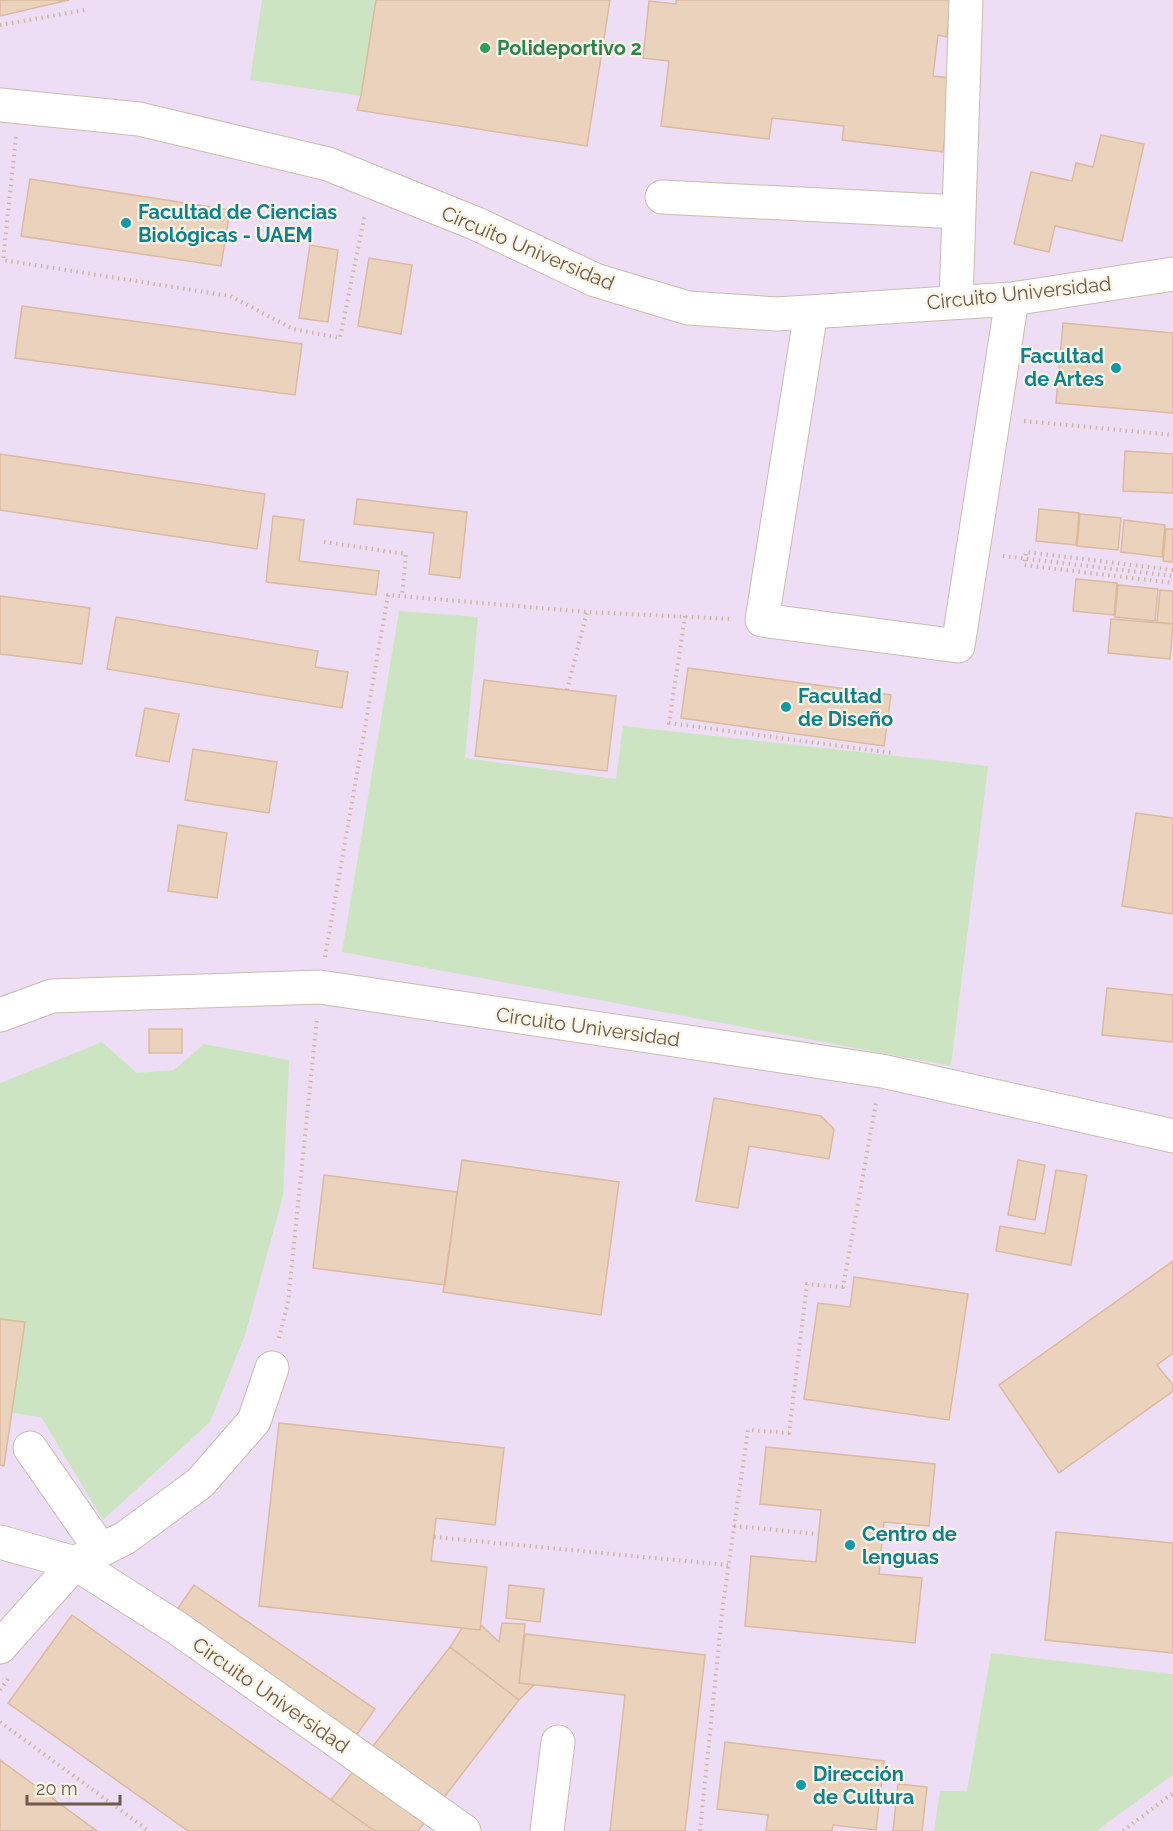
<svg xmlns="http://www.w3.org/2000/svg" width="1173" height="1831" viewBox="0 0 1173 1831" font-family="Raleway,sans-serif">
	<style>
		.education { fill: #eedef5 }
		.green { fill: #cde4c2 }
		.building { fill: #ebd2bc; stroke: #dbba9e; stroke-width: 1.5 }
		.lines { fill: none; stroke-linecap: round; stroke-linejoin: round }
		.minor-casing { stroke: #cabcac; stroke-width: 35 }
		.path { stroke: #cfb6a0; stroke-width: 4; stroke-dasharray: 1.5 4.5; stroke-linecap: butt }
		.minor { stroke: #fff; stroke-width: 33 }
		.leisure-dot { fill: #2e9e5b; stroke: #fcf5e6; stroke-width: 2 }
		.culture-dot { fill: #0f9aa8; stroke: #fcf5e6; stroke-width: 2 }
		.labels { text-anchor: middle; dominant-baseline: central; stroke-width: 4.5; stroke-linejoin: round; paint-order: stroke }
		.leisure-label { font-size: 20px; font-weight: bold; fill: #27864d; stroke: #fcf5e6; text-anchor: start }
		.culture-label { font-size: 20px; font-weight: bold; fill: #0d838f; stroke: #fcf5e6; text-anchor: start }
		.street-label { font-size: 20px; fill: #6d5a4b; stroke: #fcf5e6 }
	</style>
	<rect width="100%" height="100%" fill="#f9f1e1"/>
	<!-- education -->
	<path class="education" d="M0 0H1173V1831H0Z"/>
	<!-- green -->
	<path class="green" d="M262 0H376L361 96 250 80Z
		M399 611 478 617 465 758 616 779 623 726 988 766 951 1066 342 952Z
		M102 1042 137 1073 174 1070 204 1044 289 1060 283 1196 245 1335 210 1422 103 1520 41 1417 12 1413 24 1323 0 1319V1083Z
		M991 1653 1173 1674V1775L1096 1831H934L940 1791H967Z"/>
	<!-- building -->
	<path class="building" d="M0 0H69L0 16Z
		M376 0H610L587 146 357 110 361 96Z
		M676 0H952L947 37 938 35 933 76 952 78 943 152 842 140 844 126 772 118 769 139 661 126 669 61 643 58 649 1 676 4Z
		M1101 135 1144 144 1122 241 1055 226 1049 252 1014 244 1031 172 1072 181 1076 163 1093 167Z
		M30 179 230 210 221 266 21 236Z
		M310 245 338 250 328 322 299 318Z
		M369 258 412 265 401 334 358 326Z
		M22 306 302 344 295 395 15 358Z
		M1063 323 1173 333V413L1056 403Z
		M1125 451 1173 454V493L1123 491Z
		M0 454 265 494 257 549 0 510Z
		M357 499 467 512 460 578 429 574 434 533 354 524Z
		M1039 509 1079 513 1076 545 1036 541Z
		M1039 509 1079 513 1076 545 1036 541Z
		M1080 514 1121 518 1118 550 1077 546Z
		M1080 514 1121 518 1118 550 1077 546Z
		M273 516 304 520 299 561 379 571 376 595 266 582Z
		M1124 520 1165 525 1162 557 1121 552Z
		M1124 520 1165 525 1162 557 1121 552Z
		M1166 529H1173V562L1163 561Z
		M1166 529H1173V562L1163 561Z
		M1076 579 1117 583 1114 615 1073 611Z
		M1076 579 1117 583 1114 615 1073 611Z
		M1118 585 1158 589 1155 621 1115 617Z
		M1118 585 1158 589 1155 621 1115 617Z
		M1160 590 1173 591V624L1157 622Z
		M1160 590 1173 591V624L1157 622Z
		M0 596 90 608 82 664 0 654Z
		M116 617 318 651 315 667 348 672 342 708 107 669Z
		M1111 619 1173 624 1170 659 1108 653Z
		M1111 619 1173 624 1170 659 1108 653Z
		M688 668 891 695 884 746 681 718Z
		M484 680 616 696 607 771 475 756Z
		M145 708 179 714 169 762 136 756Z
		M193 749 277 762 269 813 185 800Z
		M1136 813 1173 818V914L1122 906Z
		M178 825 227 833 217 898 168 891Z
		M1107 988 1173 995V1042L1102 1035Z
		M149 1029H182V1053H149Z
		M714 1098 821 1116 834 1129 829 1159 749 1146 738 1208 696 1201Z
		M462 1160 619 1182 601 1315 443 1292Z
		M1018 1160 1045 1165 1035 1220 1008 1215Z
		M1056 1170 1087 1175 1071 1265 996 1251 1000 1226 1045 1234Z
		M324 1175 457 1192 445 1285 313 1268Z
		M1173 1261V1353L1157 1365 1173 1385V1391L1059 1473 999 1385Z
		M854 1277 968 1294 949 1420 804 1399 818 1303 850 1307Z
		M0 1319 25 1322 4 1466 0 1465Z
		M279 1423 504 1448 495 1525 436 1518 431 1561 487 1567 480 1630 259 1606Z
		M766 1447 935 1464 929 1526 884 1522 879 1574 922 1578 915 1643 745 1626 751 1556 816 1562 821 1510 760 1504Z
		M1056 1532 1173 1543V1653L1045 1640Z
		M194 1585 375 1709 350 1744 170 1620Z
		M509 1585 544 1589 540 1622 506 1618Z
		M72 1615 331 1800 375 1831H188L8 1703Z
		M502 1623 525 1624 519 1683 534 1685 519 1700 450 1647 462 1628 480 1630 481 1625 499 1642Z
		M525 1634 705 1655 685 1831H610L625 1695 519 1683Z
		M450 1647 519 1700 418 1831H375L331 1800Z
		M725 1742 884 1761 876 1830 833 1825 832 1831H766L768 1815 717 1809Z
		M0 1760 97 1831H0Z
		M898 1784 927 1787 922 1831H893Z"/>
	<g class="lines">
		<defs>
			<path id="minor" d="M0 105 139 119 328 164 477 224 595 280 688 308 777 314 1012 299 1173 274
				M662 197 959 212
				M956 302 966 0
				M811 312 762 620 958 646 1012 299
				M0 1015 52 996 320 987 882 1071 1173 1136
				M30 1448 101 1550
				M0 1542 75 1563 89 1572 177 1628 464 1831
				M0 1647 75 1563 125 1538 200 1483 254 1421 272 1368
				M547 1831 558 1742"/>
		</defs>
		<!-- minor casing -->
		<use href="#minor" class="minor-casing"/>
		<!-- path -->
		<path class="path" d="M0 25 85 10
			M16 137 3 260 230 296 293 329 340 338 365 214
			M1024 421 1173 435
			M324 542 406 554 402 596
			M1003 556 1173 576
			M1173 570 1026 552 1024 565 1173 583
			M685 616 669 723 892 753
			M567 690 587 612
			M325 957 388 595 587 612 732 619
			M279 1338 288 1302 317 1018
			M734 1526 818 1534
			M434 1537 728 1565
			M0 1690 8 1679
			M0 1722 149 1831
			M700 1831 723 1604 748 1430 789 1433 807 1284 843 1287 876 1103
			M1123 1831 1173 1793"/>
		<!-- minor -->
		<use href="#minor" class="minor"/>
	</g>
	<!-- markers -->
	<circle class="leisure-dot" cx="485" cy="48" r="6"/>
	<g class="culture-dot">
		<circle cx="126" cy="223" r="6"/>
		<circle cx="1116" cy="368" r="6"/>
		<circle cx="786" cy="707" r="6"/>
		<circle cx="850" cy="1545" r="6"/>
		<circle cx="801" cy="1785" r="6"/>
	</g>
	<g class="labels">
		<!-- leisure labels -->
		<g class="leisure-label">
			<text x="497" y="48">Polideportivo 2</text>
		</g>
		<!-- culture labels -->
		<g class="culture-label">
			<text x="138" y="212">Facultad de Ciencias<tspan x="138" dy="23">Biológicas - UAEM</tspan></text>
			<text x="1104" y="356" text-anchor="end">Facultad<tspan x="1104" dy="23">de Artes</tspan></text>
			<text x="798" y="696">Facultad<tspan x="798" dy="23">de Diseño</tspan></text>
			<text x="862" y="1534">Centro de<tspan x="862" dy="23">lenguas</tspan></text>
			<text x="813" y="1774">Dirección<tspan x="813" dy="23">de Cultura</tspan></text>
		</g>
		<!-- street labels -->
		<g class="street-label">
			<text transform="translate(528 248) rotate(23)">Circuito Universidad</text>
			<text transform="translate(1019 293) rotate(-6)">Circuito Universidad</text>
			<text transform="translate(588 1027) rotate(8)">Circuito Universidad</text>
			<text transform="translate(271 1695) rotate(35)">Circuito Universidad</text>
		</g>
	</g>
	<!-- scale -->
	<path d="M27 1795v9h93v-9" fill="none" stroke="#6d5a4b" stroke-width="3"/>
	<text x="36" y="1795" font-size="18" fill="#6d5a4b" stroke="#fcf5e6" stroke-width="4.5" paint-order="stroke">20 m</text>
</svg>
